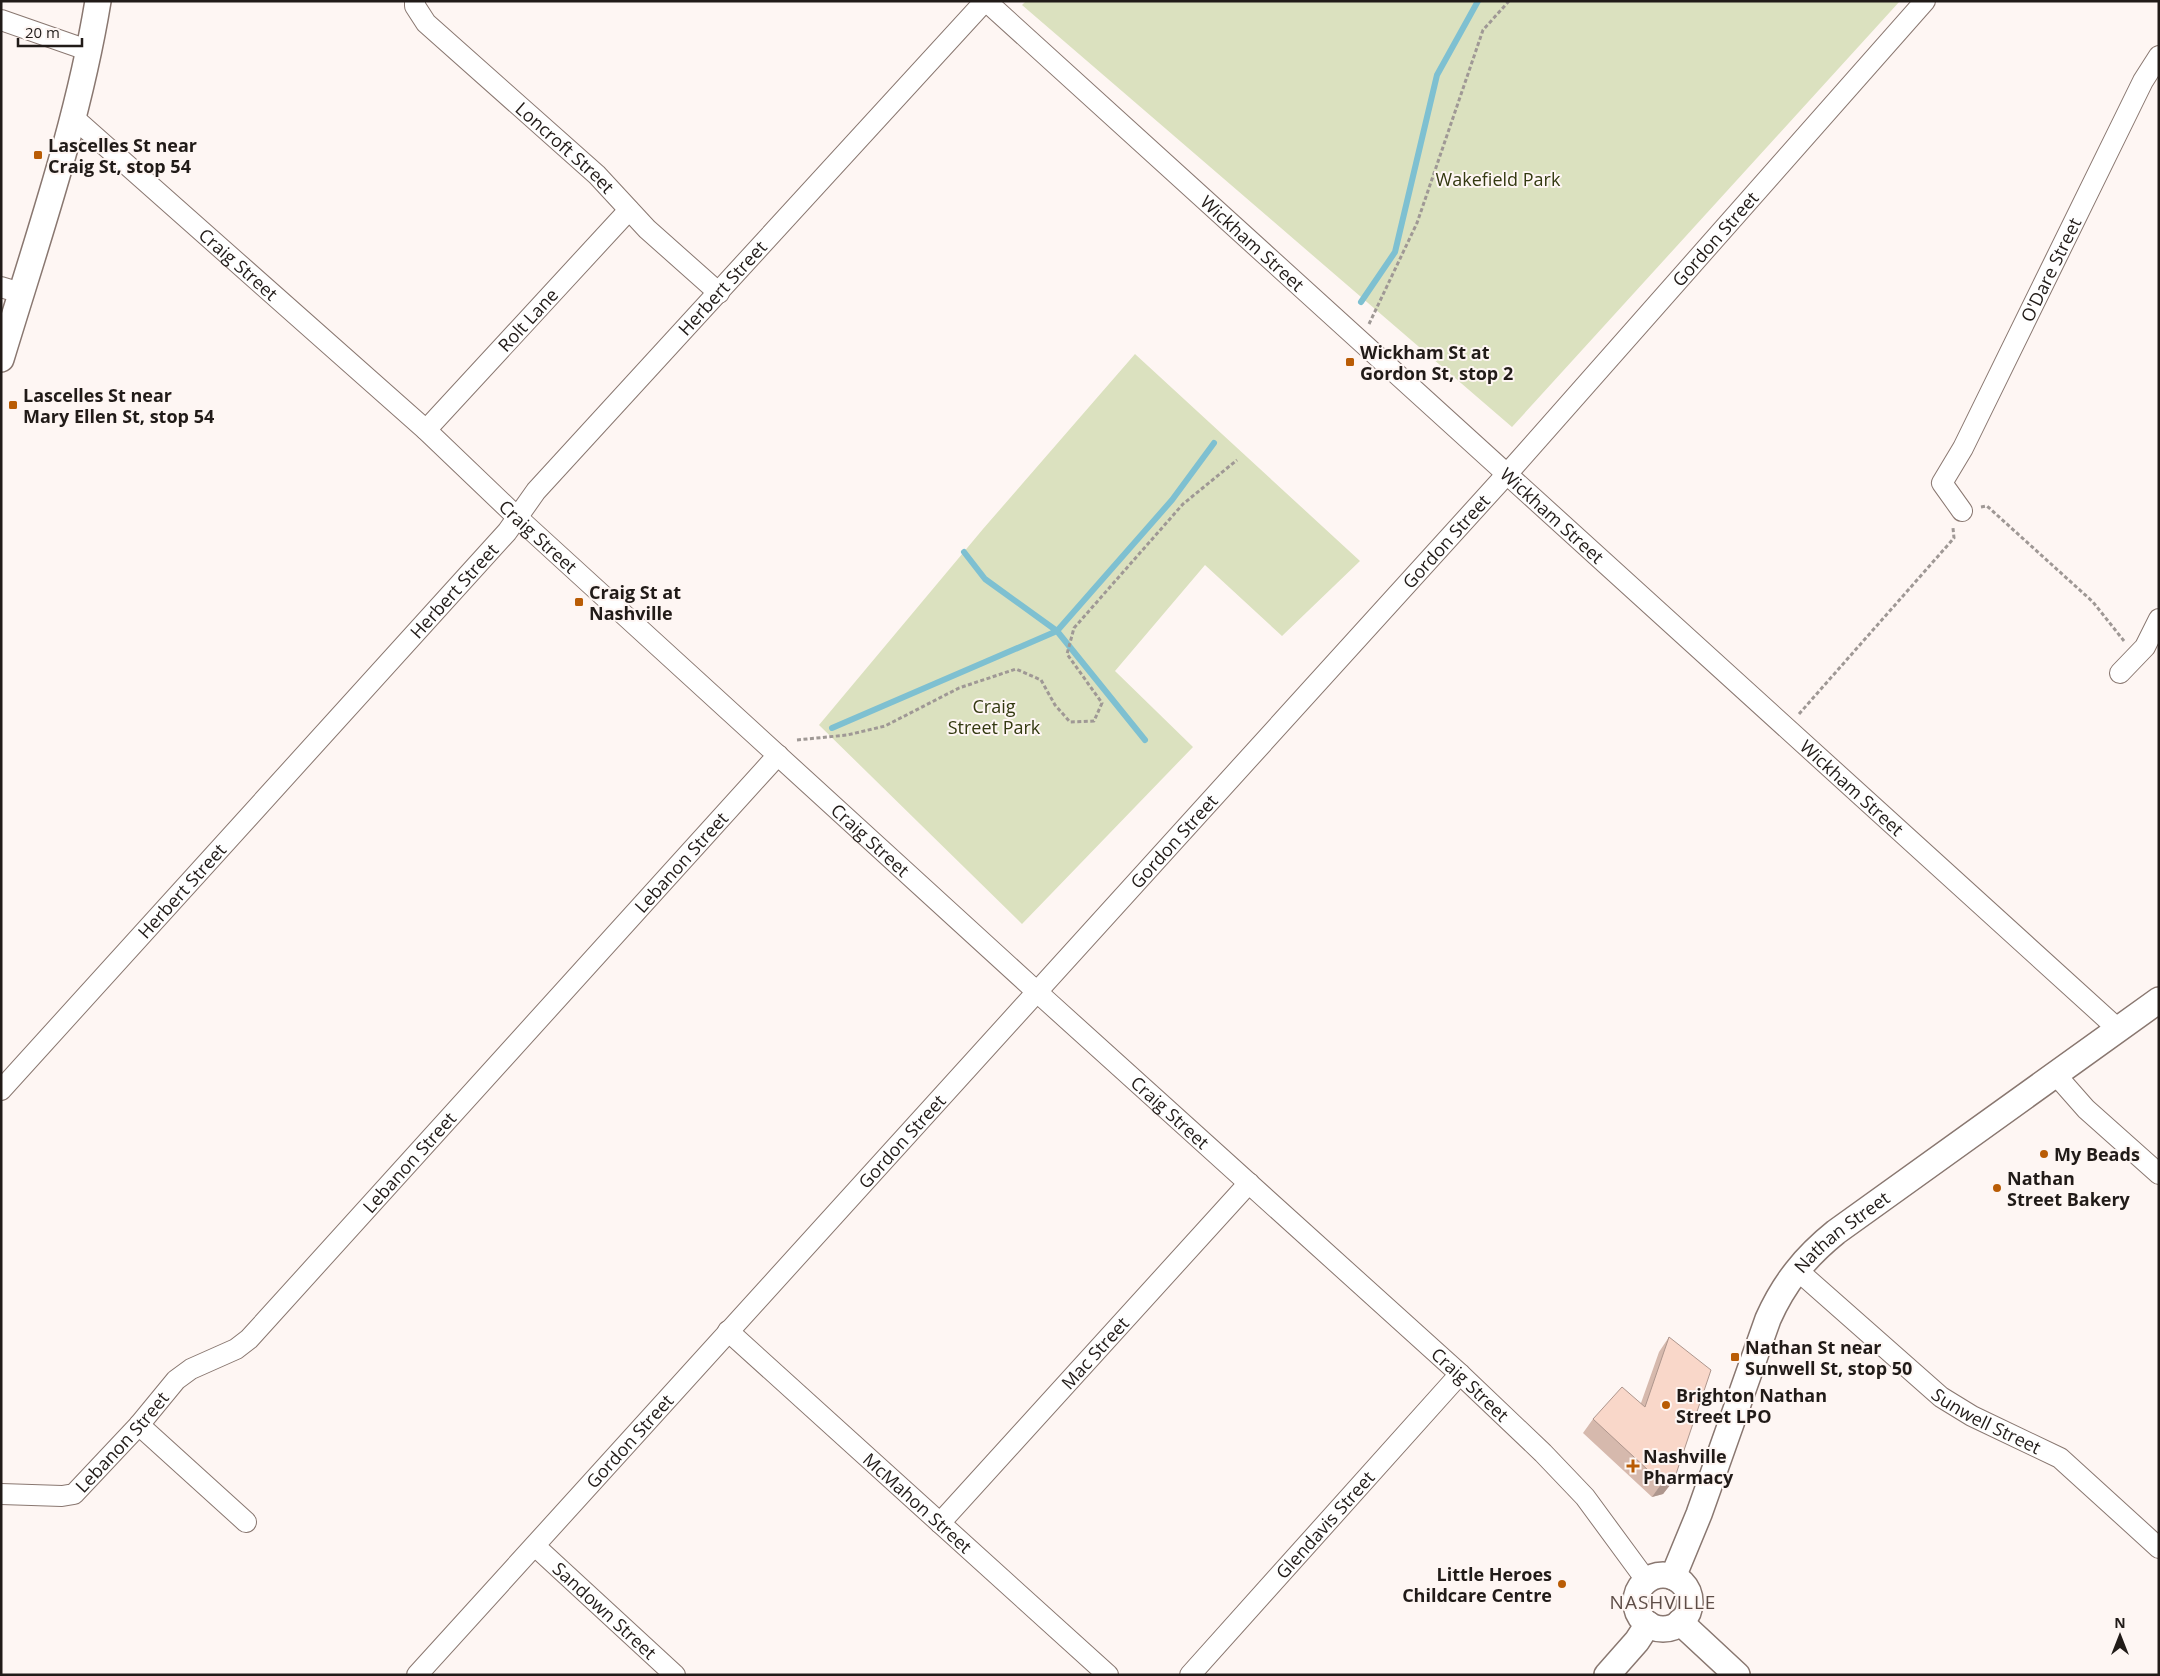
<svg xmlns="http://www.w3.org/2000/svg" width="2160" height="1676" viewBox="0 0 2160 1676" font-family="'Open Sans',sans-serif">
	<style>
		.green { fill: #dbe1bf }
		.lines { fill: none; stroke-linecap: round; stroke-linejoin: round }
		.stream { stroke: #7ec0d1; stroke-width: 6 }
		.minor-casing { stroke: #897770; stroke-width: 22 }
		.tertiary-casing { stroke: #897770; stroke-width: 28 }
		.path { stroke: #9f9895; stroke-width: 3; stroke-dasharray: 4 2.5; stroke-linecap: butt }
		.minor { stroke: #fff; stroke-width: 20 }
		.tertiary { stroke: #fff; stroke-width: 25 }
		.wall { fill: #d6b9ad }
		.shaded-wall { fill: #ae968d }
		.building { fill: #f9d7c9; stroke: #ae968d }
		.poi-dot { fill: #b95c05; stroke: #fef6f3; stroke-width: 2 }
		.labels { text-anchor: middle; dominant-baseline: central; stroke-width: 4; stroke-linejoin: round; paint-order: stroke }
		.poi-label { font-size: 18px; font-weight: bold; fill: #211b18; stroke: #fef6f3; text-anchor: start }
		.street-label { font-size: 18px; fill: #211b18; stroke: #fef6f3 }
		.park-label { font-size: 18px; fill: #333910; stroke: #fef6f3 }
		.neighbourhood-label { font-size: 19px; letter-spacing: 1px; fill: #5d4d47; stroke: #fef6f3 }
	</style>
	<rect width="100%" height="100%" fill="#fef6f3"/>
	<!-- green -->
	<path class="green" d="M1026 1H1900L1512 427 1022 5Z
		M1135 354 1360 561 1282 636 1205 565 1115 671 1193 747 1022 924 819 725 983 529Z"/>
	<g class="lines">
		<!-- stream -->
		<path class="stream" d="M1361 302 1395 252 1437 75 1478 1
			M964 552 985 579 1057 631 1145 740
			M832 728 1057 631 1172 500 1214 443"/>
		<defs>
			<g id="minor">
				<path id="s1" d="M415 1V6L426 23 597 175 647 229 719 293"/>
				<path id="s2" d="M986 1 2118 1029"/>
				<path d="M1 20 90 51"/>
				<path id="s3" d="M74 118 426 430 518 518 1036 991 1460 1374 1543 1453 1585 1497 1646 1580"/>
				<path d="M1 287 21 293"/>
				<path id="s4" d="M426 430 629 210"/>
				<path id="s5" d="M1962 511 1942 483 1963 448 2143 81 2159 56"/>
				<path d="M2120 673 2145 647 2159 619"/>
				<path d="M2056 1075 2086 1109 2159 1174"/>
				<path id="s6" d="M1 1090 507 532 536 491 985 1"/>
				<path id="s7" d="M1796 1269 1941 1397 1972 1416 2060 1458 2159 1548"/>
				<path id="s8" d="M728 1331 1108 1675"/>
				<path d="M139 1425 246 1522"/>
				<path id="s9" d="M1 1494 62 1496 74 1494 139 1425 176 1380 191 1369 236 1349 249 1339 778 755"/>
				<path id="s10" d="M940 1523 1249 1183"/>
				<path id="s11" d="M535 1546 675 1675"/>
				<path id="s12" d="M417 1675 1515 465 1925 1"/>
				<path id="s13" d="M1190 1675 1460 1374"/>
			</g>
			<g id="tertiary">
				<path d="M1 359C37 240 78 123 98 1"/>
				<circle cx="1663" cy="1602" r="27"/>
				<path id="s14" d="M1673 1577 1699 1514 1768 1319C1784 1283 1805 1257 1836 1232L2159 1000"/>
				<path d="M1680 1622 1737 1675"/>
				<path d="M1607 1675 1637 1641 1648 1624"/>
			</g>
		</defs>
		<!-- minor casing -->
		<use href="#minor" class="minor-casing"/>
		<!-- tertiary casing -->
		<use href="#tertiary" class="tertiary-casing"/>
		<!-- path -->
		<path class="path" d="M1369 324 1417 223 1483 30 1509 1
			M1981 507 1987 506 2093 602 2124 641
			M1799 714 1954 538 1953 528
			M797 740 847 735 885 726 959 688 1016 669 1041 680 1055 705 1070 722 1094 721 1102 703 1067 654 1074 628 1183 504 1237 460"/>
		<!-- minor -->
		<use href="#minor" class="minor"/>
		<!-- tertiary -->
		<use href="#tertiary" class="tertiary"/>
	</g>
	<!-- wall -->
	<path class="wall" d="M1669 1337 1674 1480 1663 1494 1652 1497 1583 1433 1593 1419 1641 1403 1659 1352Z"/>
	<!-- shaded-wall -->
	<path class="shaded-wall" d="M1674 1480 1663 1494 1652 1497 1662 1483Z"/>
	<!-- building -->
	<path class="building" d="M1669 1337 1711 1370 1674 1480 1662 1483 1593 1419 1622 1387 1645 1407Z"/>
	<!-- markers -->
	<g class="poi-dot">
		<rect x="33" y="150" width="10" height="10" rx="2.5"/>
		<rect x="1345" y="357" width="10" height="10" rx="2.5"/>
		<rect x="8" y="400" width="10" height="10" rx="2.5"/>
		<rect x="574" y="597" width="10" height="10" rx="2.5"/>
		<circle cx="2044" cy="1154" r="5"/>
		<circle cx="1997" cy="1188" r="5"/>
		<rect x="1730" y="1352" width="10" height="10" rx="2.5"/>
		<circle cx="1666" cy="1405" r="5"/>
		<path d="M1630.5 1458.5h5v5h5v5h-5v5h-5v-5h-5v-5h5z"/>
		<circle cx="1562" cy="1584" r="5"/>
	</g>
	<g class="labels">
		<!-- poi labels -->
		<g class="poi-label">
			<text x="48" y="145">Lascelles St near<tspan x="48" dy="21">Craig St, stop 54</tspan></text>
			<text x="1360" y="352">Wickham St at<tspan x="1360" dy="21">Gordon St, stop 2</tspan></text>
			<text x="23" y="395">Lascelles St near<tspan x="23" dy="21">Mary Ellen St, stop 54</tspan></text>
			<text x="589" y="592">Craig St at<tspan x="589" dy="21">Nashville</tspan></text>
			<text x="2054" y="1154">My Beads</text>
			<text x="2007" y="1178">Nathan<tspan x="2007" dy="21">Street Bakery</tspan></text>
			<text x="1745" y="1347">Nathan St near<tspan x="1745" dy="21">Sunwell St, stop 50</tspan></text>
			<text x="1676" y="1395">Brighton Nathan<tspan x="1676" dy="21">Street LPO</tspan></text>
			<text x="1643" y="1456">Nashville<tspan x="1643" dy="21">Pharmacy</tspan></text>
			<text x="1552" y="1574" text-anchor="end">Little Heroes<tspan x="1552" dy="21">Childcare Centre</tspan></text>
		</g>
		<!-- street labels -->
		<g class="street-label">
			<text stroke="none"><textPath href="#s1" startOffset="212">Loncroft Street</textPath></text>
			<text stroke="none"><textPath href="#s12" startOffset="1936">Gordon Street</textPath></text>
			<text stroke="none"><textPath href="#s2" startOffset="360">Wickham Street</textPath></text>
			<text stroke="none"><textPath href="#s3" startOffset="220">Craig Street</textPath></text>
			<text stroke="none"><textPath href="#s5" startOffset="274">O'Dare Street</textPath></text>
			<text stroke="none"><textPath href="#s6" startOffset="1079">Herbert Street</textPath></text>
			<text stroke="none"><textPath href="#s4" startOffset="150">Rolt Lane</textPath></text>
			<text stroke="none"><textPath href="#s2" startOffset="765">Wickham Street</textPath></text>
			<text stroke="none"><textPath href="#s3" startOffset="625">Craig Street</textPath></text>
			<text stroke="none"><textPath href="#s12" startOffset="1531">Gordon Street</textPath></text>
			<text stroke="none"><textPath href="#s6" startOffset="674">Herbert Street</textPath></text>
			<text stroke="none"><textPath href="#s2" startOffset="1170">Wickham Street</textPath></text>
			<text stroke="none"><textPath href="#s3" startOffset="1075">Craig Street</textPath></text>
			<text stroke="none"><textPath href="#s12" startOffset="1126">Gordon Street</textPath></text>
			<text stroke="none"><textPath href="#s9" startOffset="954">Lebanon Street</textPath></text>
			<text stroke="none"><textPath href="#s6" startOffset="269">Herbert Street</textPath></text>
			<text stroke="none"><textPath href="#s3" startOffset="1480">Craig Street</textPath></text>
			<text stroke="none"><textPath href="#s12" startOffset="721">Gordon Street</textPath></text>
			<text stroke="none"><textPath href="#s9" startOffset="549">Lebanon Street</textPath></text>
			<text stroke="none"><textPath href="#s14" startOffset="391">Nathan Street</textPath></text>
			<text stroke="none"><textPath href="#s10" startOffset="230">Mac Street</textPath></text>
			<text stroke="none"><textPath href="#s3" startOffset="1885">Craig Street</textPath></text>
			<text stroke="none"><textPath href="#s7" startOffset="245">Sunwell Street</textPath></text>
			<text stroke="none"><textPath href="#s9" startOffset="144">Lebanon Street</textPath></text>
			<text stroke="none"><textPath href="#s12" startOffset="316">Gordon Street</textPath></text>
			<text stroke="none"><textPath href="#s8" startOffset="256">McMahon Street</textPath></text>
			<text stroke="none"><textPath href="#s13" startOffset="202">Glendavis Street</textPath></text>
			<text stroke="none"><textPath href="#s11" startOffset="95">Sandown Street</textPath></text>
		</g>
		<!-- park labels -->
		<g class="park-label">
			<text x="1498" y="179">Wakefield Park</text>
			<text x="994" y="706">Craig<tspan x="994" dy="21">Street Park</tspan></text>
		</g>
		<!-- neighbourhood labels -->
		<g class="neighbourhood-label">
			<text x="1663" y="1602">NASHVILLE</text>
		</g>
	</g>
	<!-- border -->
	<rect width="2160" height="1676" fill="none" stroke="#211b18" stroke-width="5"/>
	<!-- north arrow -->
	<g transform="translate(2120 1636)" stroke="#fef6f3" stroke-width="4" paint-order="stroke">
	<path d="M0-4L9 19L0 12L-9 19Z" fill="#211b18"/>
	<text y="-8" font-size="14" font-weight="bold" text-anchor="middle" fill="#211b18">N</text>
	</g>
	<!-- scale -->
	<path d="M18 38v8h64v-8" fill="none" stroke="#211b18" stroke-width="2.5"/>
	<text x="25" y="38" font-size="15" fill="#211b18" stroke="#fef6f3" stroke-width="4" paint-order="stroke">20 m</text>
</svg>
